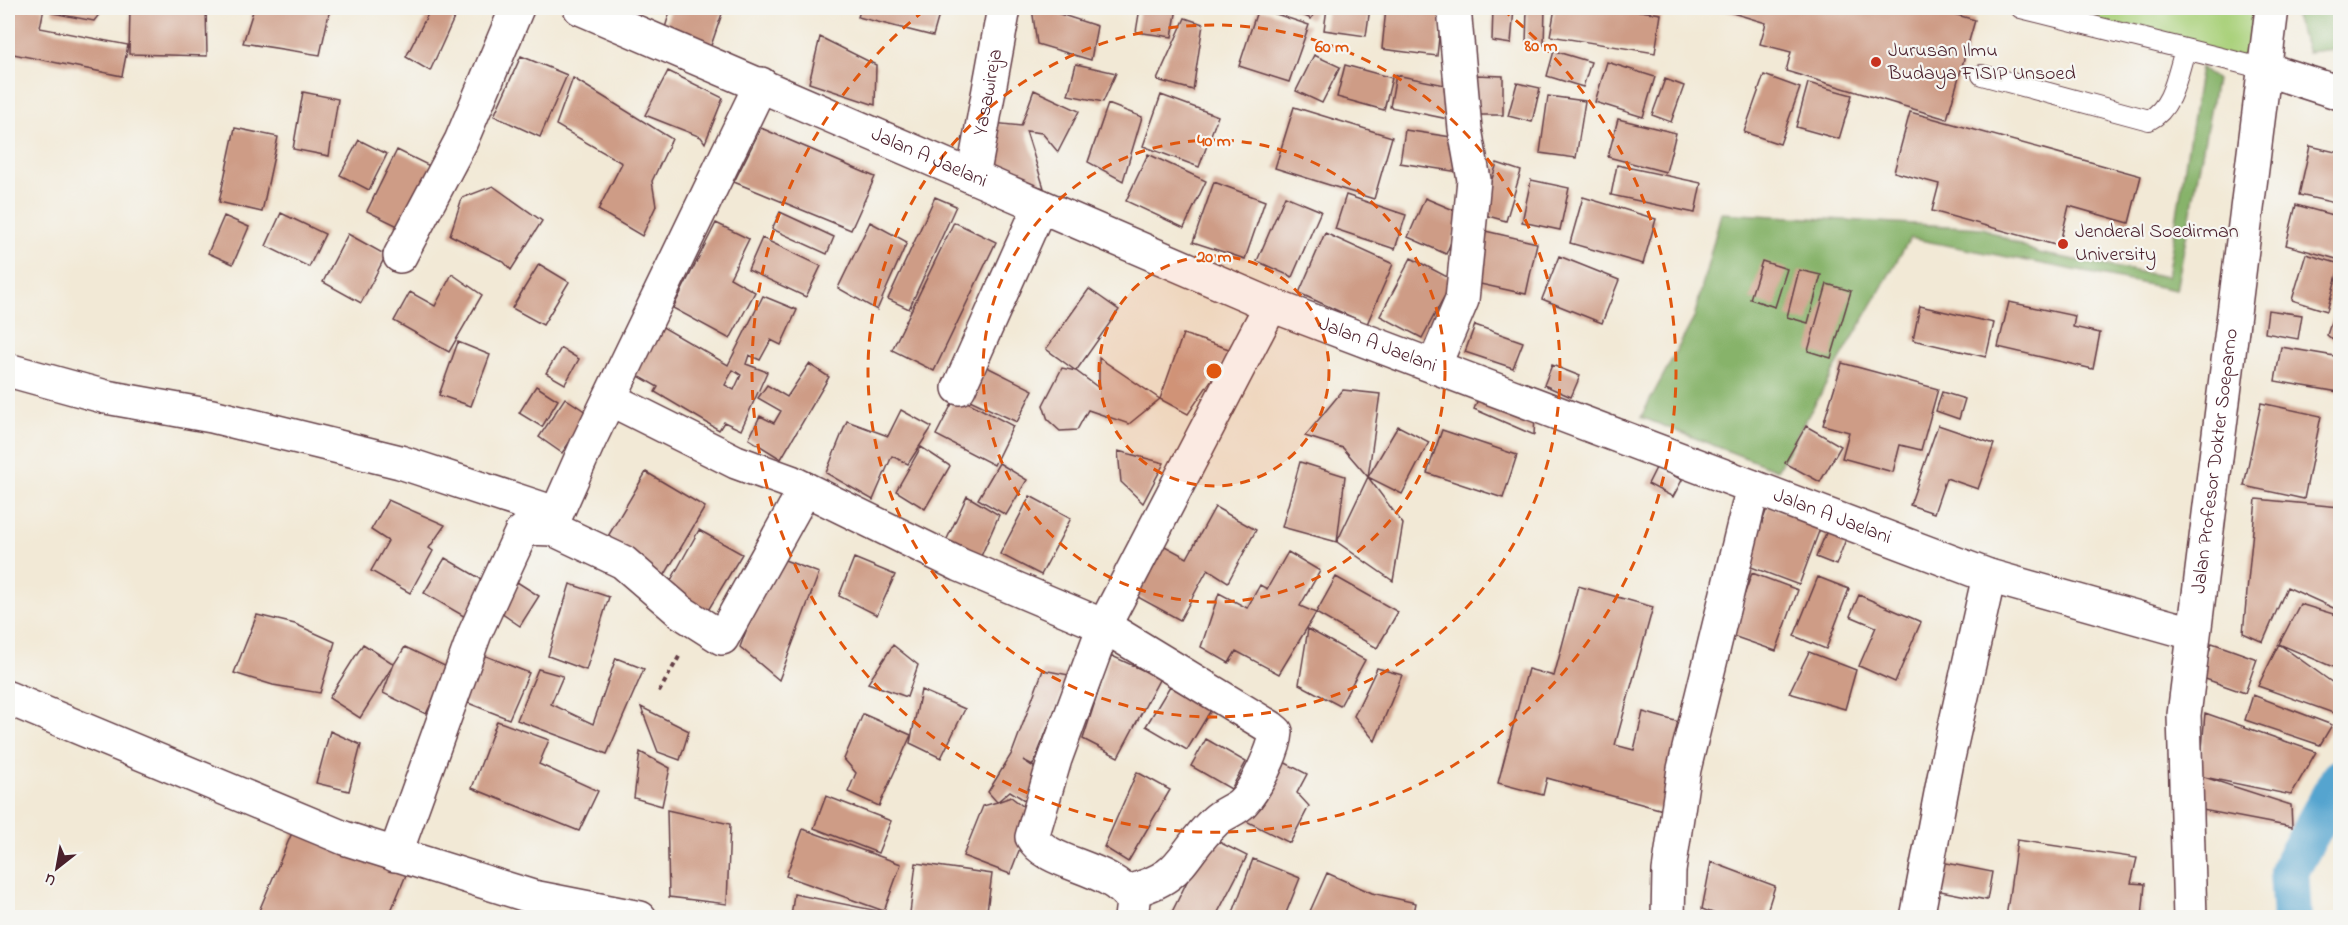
<svg xmlns="http://www.w3.org/2000/svg" width="2348" height="925" viewBox="0 0 2348 925" font-family="'Indie Flower',sans-serif">
	<style>
		.green { fill: #aad17b; stroke: #7a7853; stroke-width: 1.5 }
		.forest { fill: #87b36b; stroke: #68694b; stroke-width: 1.5 }
		.lines { fill: none; stroke-linecap: round; stroke-linejoin: round }
		.canal { stroke: #55a4cf; stroke-width: 40 }
		.building { fill: #ce9c86; fill-rule: evenodd }
		.service-casing { stroke: #633d45; stroke-width: 22 }
		.minor-casing { stroke: #633d45; stroke-width: 36 }
		.tertiary-casing { stroke: #633d45; stroke-width: 36 }
		.path { stroke: #633d45; stroke-width: 4; stroke-dasharray: 4.5 4.5; stroke-linecap: butt }
		.service { stroke: #fff; stroke-width: 20 }
		.minor { stroke: #fff; stroke-width: 33 }
		.tertiary { stroke: #fff; stroke-width: 33 }
		.ring { fill: none; stroke: #e0560e; stroke-width: 3; stroke-dasharray: 10 8 }
		.poi-dot { fill: #c8321e; stroke: #f6f6f2; stroke-width: 2 }
		.labels { text-anchor: middle; dominant-baseline: central; stroke-width: 4.5; stroke-linejoin: round; paint-order: stroke }
		.poi-label { font-size: 20px; fill: #4a1f2b; stroke: #f6f6f2; text-anchor: start }
		.street-label { font-size: 20px; fill: #4a1f2b; stroke: #f6f6f2 }
		.centre { fill: #e0560e; stroke: #f6f6f2; stroke-width: 3 }
		.ring-label { font-size: 18px; text-anchor: middle; font-weight: bold; fill: #e0560e; stroke: #f6f6f2; stroke-width: 4.5; stroke-linejoin: round; paint-order: stroke }
	</style>
	<rect width="100%" height="100%" fill="#f6f6f2"/>
	<filter id="ink" filterUnits="userSpaceOnUse"><feTurbulence type="fractalNoise" baseFrequency=".0167" numOctaves="2"/><feDisplacementMap in="SourceGraphic" scale="12" xChannelSelector="R" yChannelSelector="G"/><feConvolveMatrix kernelMatrix="1 2 1 2 8 2 1 2 1" color-interpolation-filters="sRGB"/></filter>
	<filter id="wash" filterUnits="userSpaceOnUse"><feTurbulence type="fractalNoise" baseFrequency=".008" numOctaves="4" result="noise"/><feDisplacementMap in="SourceGraphic" scale="24" xChannelSelector="R" yChannelSelector="G"/><feGaussianBlur stdDeviation="1.35" result="paint"/><feColorMatrix in="noise" values="0 0 0 0 0 0 0 0 0 0 0 0 0 0 0 0 0 1.4 0 .05"/><feComposite in="paint" operator="in"/></filter>
	<g filter="url(#wash)">
		<rect width="100%" height="100%" fill="#f2e9d6"/>
		<!-- green -->
		<path class="green" d="M2038 8H2272L2265 69Z"/>
		<!-- forest -->
		<path class="forest" d="M2297 8H2340V63L2336 49 2308 52 2295 17Z
			M2201 67 2216 80 2176 290 1910 238 1777 470 1641 417 1694 318 1721 213 1983 228 2038 253 2167 277Z"/>
		<g class="lines">
			<!-- canal -->
			<path class="canal" d="M2292 918 2289 871 2340 779"/>
		</g>
		<g id="blocks">
			<!-- building -->
			<path class="building" d="M8 8H44L40 28 128 45 122 76 8 53Z
				M53 8H104L94 21 52 13Z
				M130 8H206L207 56 129 54Z
				M254 8 330 9 320 55 243 43Z
				M431 8 455 16 430 71 406 57Z
				M671 8H724L706 60 661 41Z
				M861 8H941L933 36 858 17Z
				M1032 8H1041L1097 26 1091 60 1037 44Z
				M1140 8H1177L1172 37 1136 32Z
				M1258 8 1309 25 1289 82 1239 66Z
				M1288 8H1317L1311 19Z
				M1327 8H1370L1366 36 1324 30Z
				M1386 8H1442L1437 56 1382 49Z
				M1493 8H1514L1511 44 1492 41Z
				M1527 8H1545L1544 45 1526 44Z
				M1555 8H1620L1661 14 1655 53 1550 36Z
				M1716 8H1944L1943 11 1975 20 1947 119 1786 71 1791 52 1760 44 1766 23Z
				M1185 18 1203 24 1193 90 1157 80Z
				M820 37 876 65 875 105 809 83Z
				M1554 51 1591 62 1583 87 1547 76Z
				M1314 55 1340 67 1322 103 1296 91Z
				M521 56 567 75 540 137 494 116Z
				M1607 62 1655 77 1643 117 1595 102Z
				M1076 64 1116 73 1103 102 1068 95Z
				M1345 65 1392 78 1384 110 1337 97Z
				M668 71 723 98 705 143 701 137 645 115Z
				M1396 75 1455 87 1448 119 1390 107Z
				M1475 75 1503 76V115H1476Z
				M1764 75 1800 88 1780 144 1744 132Z
				M573 78 672 139 652 181 656 206 642 236 598 210 622 163 556 125Z
				M1665 79 1684 86 1671 122 1652 115Z
				M1517 83 1540 88 1532 122 1508 116Z
				M1808 83 1852 95 1839 139 1796 127Z
				M1034 90 1079 111 1058 152 1042 133 1026 131 1044 188 977 171 984 122 1021 126Z
				M303 92 338 99 329 156 293 149Z
				M1161 95 1218 116 1199 167 1143 146Z
				M1548 96 1585 101 1576 158 1540 153Z
				M1108 104 1142 117 1123 181 1088 162Z
				M1294 107 1392 137 1374 199 1275 168Z
				M1910 112 2141 176 2129 223 2069 206 2059 246 1932 211 1939 184 1894 172Z
				M1618 119 1676 133 1666 172 1608 157Z
				M235 128 278 137 262 212 219 202Z
				M761 128 875 177 851 230 734 182Z
				M1405 130 1464 139 1459 172 1400 163Z
				M359 140 387 154 369 190 340 175Z
				M2310 146 2340 153V204L2299 195Z
				M397 150 436 169 406 230 367 211Z
				M1148 154 1206 181 1184 228 1126 201Z
				M1497 163 1521 171 1506 221 1481 214Z
				M1617 165 1701 183 1695 213 1611 195Z
				M1531 180 1569 188 1560 230 1522 222Z
				M1214 182 1265 201 1245 259 1193 242Z
				M493 186 542 221 511 270 504 262 450 235 462 198Z
				M1346 195 1406 215 1395 249 1335 229Z
				M1285 196 1321 211 1292 277 1257 261Z
				M935 197 956 206 909 309 888 299Z
				M1583 197 1656 219 1643 264 1570 243Z
				M1425 198 1463 214 1446 254 1408 237Z
				M2296 205 2340 217V260L2286 245Z
				M780 212 834 237 827 254 772 229Z
				M281 213 325 234 309 267 266 246Z
				M224 216 249 227 233 264 208 253Z
				M870 222 907 242 877 310 838 288Z
				M954 222 996 242 934 371 892 350Z
				M716 223 749 239 730 278 755 292 730 339 673 308Z
				M1481 230 1537 243 1526 294 1471 282Z
				M1325 233 1393 264 1367 324 1299 293Z
				M348 234 386 255 361 303 323 282Z
				M762 238 821 266 806 297 748 270Z
				M2306 254 2340 264 2327 311 2292 300Z
				M1559 256 1619 280 1602 323 1542 299Z
				M1411 258 1453 280 1422 338 1380 316Z
				M1762 261 1787 269 1775 307 1750 299Z
				M539 264 569 282 543 325 512 308Z
				M1799 270 1821 275 1808 323 1787 317Z
				M452 274 482 295 449 352 394 321 410 292 435 306Z
				M1827 284 1851 291 1831 358 1808 351Z
				M1089 289 1119 310 1076 371 1046 349Z
				M2340 295V346L2327 335Z
				M763 296 797 310 781 345 771 340 760 360 749 355 746 364 767 372 741 430 724 422 719 430 655 392 658 387 635 374 661 326 728 365ZM733 370 741 375 734 390 725 385Z
				M2009 302 2075 316 2073 327 2100 333 2093 369 1998 347Z
				M1920 306 1994 323 1986 357 1913 340Z
				M2268 310 2302 315 2298 339 2265 333Z
				M1475 325 1523 342 1513 368 1465 352Z
				M1183 334 1232 350 1188 414 1160 399 1129 424 1088 410 1077 430 1060 431 1048 420 1043 405 1062 368 1076 371 1099 388V358L1160 399Z
				M458 342 490 355 471 406 439 395Z
				M2281 347 2340 357 2339 392 2275 381Z
				M561 348 579 359 565 384 546 373Z
				M977 362 1033 390 1017 422 961 396Z
				M1842 363 1938 389 1921 450 1900 445 1893 472 1842 458 1849 432 1823 425Z
				M809 364 829 377 781 459 749 439 760 416 774 423 781 411 758 398 767 385 787 397Z
				M1552 365 1580 376 1571 397 1544 385Z
				M536 386 558 400 542 427 519 413Z
				M1343 390 1380 394 1368 477 1343 448 1305 436Z
				M1481 392 1535 416 1534 435 1474 409Z
				M1942 392 1965 399 1959 419 1936 411Z
				M956 396 1013 426 994 465 936 435Z
				M565 398 589 414 562 453 539 437Z
				M2261 403 2321 416 2304 499 2244 486Z
				M901 410 932 427 908 464 892 456 873 500 826 473 847 421 888 436Z
				M1938 425 1994 444 1978 489 1946 478 1934 513 1910 505Z
				M1398 426 1429 442 1402 494 1368 477Z
				M1806 426 1841 446 1820 482 1785 463Z
				M1442 430 1517 455 1503 498 1427 473Z
				M921 447 950 466 925 509 896 491Z
				M1118 451 1164 463 1143 503 1121 482Z
				M1300 462 1345 476 1337 542 1282 527Z
				M999 463 1027 480 1006 515 978 499Z
				M1657 466 1682 480 1673 497 1648 484Z
				M646 472 705 507 663 578 604 543Z
				M1368 477 1403 524 1393 581 1337 542Z
				M967 496 999 515 975 570 940 554Z
				M1030 496 1071 518 1041 575 1000 554Z
				M2256 499 2340 507V611L2287 587 2263 642 2243 633Z
				M388 500 445 525 429 548 433 551 410 593 371 571 388 541 371 530Z
				M1768 506 1821 526 1799 585 1746 565Z
				M1215 507 1256 530 1228 582 1208 569 1180 620 1136 596 1163 545 1187 558Z
				M1829 526 1848 534 1836 565 1816 557Z
				M699 530 742 554 704 617 665 591Z
				M1288 552 1320 571 1300 606 1316 613 1279 674 1236 651 1229 663 1201 647 1219 593 1247 608 1260 585 1267 589Z
				M774 556 819 573 779 680 740 647Z
				M445 558 488 583 467 618 424 593Z
				M854 558 895 575 877 615 839 596Z
				M1752 573 1798 590 1776 651 1730 635Z
				M1336 577 1398 612 1377 648 1316 613Z
				M1818 577 1849 589 1826 649 1794 636Z
				M517 582 539 596 520 626 498 611Z
				M570 584 609 597 586 670 548 656Z
				M1578 586 1653 607 1615 745 1634 750 1643 712 1686 724 1663 810 1547 778 1543 795 1498 783 1528 669 1554 676Z
				M1859 595 1921 622 1895 682 1859 666 1876 627 1850 616Z
				M2300 604 2340 616V670L2279 644 2340 688 2336 714 2258 686 2279 644Z
				M257 615 295 624 335 642 320 693 273 685 234 673Z
				M1308 629 1365 660 1340 706 1299 684Z
				M2212 643 2257 659 2245 693 2200 677Z
				M363 644 394 664 360 718 329 698Z
				M893 645 918 665 907 697 868 683Z
				M405 647 449 668 426 714 383 693 394 664Z
				M476 652 529 673 509 719 458 699Z
				M1809 652 1856 670 1845 709 1789 693Z
				M1110 655 1160 678 1118 757 1083 739Z
				M616 658 644 669 607 754 517 720 538 669 563 676 551 704 593 724Z
				M1377 668 1402 675 1375 741 1354 716Z
				M1043 670 1069 675 1033 765 1023 760 1046 775 1029 803 1010 791 997 802 1011 797 1033 814 1010 874 963 856 983 806 997 802 988 792 1012 753Z
				M1170 686 1211 710 1187 750 1146 726Z
				M921 690 965 709 941 758 910 743Z
				M2253 695 2332 725 2320 745 2245 720Z
				M641 707 689 731 680 760 658 752Z
				M2205 713 2316 752 2291 795 2204 777 2291 805 2292 827 2197 809Z
				M863 714 911 735 879 806 848 792 856 773 844 759Z
				M497 721 549 740 539 764 598 791 579 831 472 788Z
				M330 731 361 745 349 791 316 783Z
				M1206 739 1246 762 1231 789 1191 766Z
				M640 752 670 768 662 806 634 798Z
				M1272 756 1307 774 1297 793 1309 806 1290 843 1240 818Z
				M1137 772 1170 790 1128 862 1104 847Z
				M826 796 891 821 878 853 814 828Z
				M667 810 730 824 727 904 669 897Z
				M294 828 406 875 388 918H256Z
				M803 829 901 864 884 911 786 876Z
				M1209 837 1247 856 1215 918H1169Z
				M2017 840 2137 858 2131 883 2145 884 2142 918H2006Z
				M1253 859 1300 878 1284 918H1231Z
				M1931 860 1992 872 1987 900 1925 888Z
				M1711 862 1775 886 1765 918H1726L1702 909Z
				M916 863 992 874 986 918H934L910 913Z
				M1327 873 1372 893 1416 903 1413 918H1307Z
				M794 894 903 916V918H791Z"/>
		</g>
	</g>
	<g filter="url(#ink)">
		<use href="#blocks" fill-opacity="0" stroke="#633d45" stroke-width="1.5"/>
		<g class="lines">
			<defs>
				<path id="service" d="M2021 8 2265 69
					M1982 75 2149 120C2173 108 2177 75 2185 50"/>
				<g id="minor">
					<path d="M2265 69 2340 93"/>
					<path d="M761 84 587 445 552 524 553 529 623 562 681 612 722 638 805 489"/>
					<path id="s1" d="M973 177 1004 8"/>
					<path d="M400 256 461 141 517 8"/>
					<path d="M1434 366 1462 300 1474 180 1465 129 1454 8"/>
					<path d="M8 370 106 397 212 416 400 462 555 513"/>
					<path d="M959 388 1040 206"/>
					<path d="M610 399 736 462 791 482 960 565 1104 626 1270 727 1276 732C1275 750 1255 790 1242 803 1235 810 1223 813 1215 821 1178 857 1186 877 1127 892"/>
					<path d="M8 698 344 838 533 897 640 918"/>
					<path d="M395 855 475 633 521 533 527 528 553 529"/>
					<path d="M1131 918 1133 901C1109 864 1049 867 1032 837L1055 759 1104 626 1271 305"/>
					<path d="M1668 918 1669 871 1684 769 1753 487"/>
					<path d="M1917 918 1947 762 1989 576"/>
				</g>
				<g id="tertiary">
					<path id="s2" d="M580 8 1271 305 1989 576 2192 633"/>
					<path id="s3" d="M2190 918 2184 715 2272 8"/>
				</g>
			</defs>
			<!-- service casing -->
			<use href="#service" class="service-casing"/>
			<!-- minor casing -->
			<use href="#minor" class="minor-casing"/>
			<!-- tertiary casing -->
			<use href="#tertiary" class="tertiary-casing"/>
			<!-- path -->
			<path class="path" d="M659 692 680 655"/>
			<!-- service -->
			<use href="#service" class="service"/>
			<!-- minor -->
			<use href="#minor" class="minor"/>
			<!-- tertiary -->
			<use href="#tertiary" class="tertiary"/>
		</g>
	</g>
	<!-- distance rings -->
	<circle cx="1214" cy="371" r="115" fill="#e0560e" fill-opacity=".12"/>
	<g class="ring">
		<circle cx="1214" cy="371" r="115"/>
		<circle cx="1214" cy="371" r="231"/>
		<circle cx="1214" cy="371" r="346"/>
		<path d="M1502 9A462 462 0 1 1 926 9"/>
	</g>
	<!-- markers -->
	<g class="poi-dot">
		<circle cx="1876" cy="62" r="6"/>
		<circle cx="2063" cy="244" r="6"/>
	</g>
	<g class="labels">
		<!-- poi labels -->
		<g class="poi-label">
			<text x="1888" y="51">Jurusan Ilmu<tspan x="1888" dy="23">Budaya FISIP Unsoed</tspan></text>
			<text x="2075" y="232">Jenderal Soedirman<tspan x="2075" dy="23">University</tspan></text>
		</g>
		<!-- street labels -->
		<g class="street-label">
			<text stroke="none"><textPath href="#s1" startOffset="86">Yasawireja</textPath></text>
			<text stroke="none"><textPath href="#s2" startOffset="380">Jalan A Jaelani</textPath></text>
			<text stroke="none"><textPath href="#s2" startOffset="866">Jalan A Jaelani</textPath></text>
			<text stroke="none"><textPath href="#s3" startOffset="459">Jalan Profesor Dokter Soeparno</textPath></text>
			<text stroke="none"><textPath href="#s2" startOffset="1352">Jalan A Jaelani</textPath></text>
		</g>
	</g>
	<circle cx="1214" cy="371" r="9" class="centre"/>
	<g class="ring-label">
		<text x="1541" y="51">80 m</text>
		<text x="1332" y="52">60 m</text>
		<text x="1214" y="146">40 m</text>
		<text x="1214" y="262">20 m</text>
	</g>
	<!-- margin -->
	<rect width="2348" height="925" fill="none" stroke="#f6f6f2" stroke-width="30"/>
	<!-- north arrow -->
	<g transform="translate(57 868) rotate(211)" stroke="#f6f6f2" stroke-width="4.5" paint-order="stroke">
	<path d="M0-4.5L10 22L0 15L-10 22Z" fill="#4a1f2b"/>
	<text y="-9" font-size="16" font-weight="bold" text-anchor="middle" fill="#4a1f2b">U</text>
	</g>
</svg>
